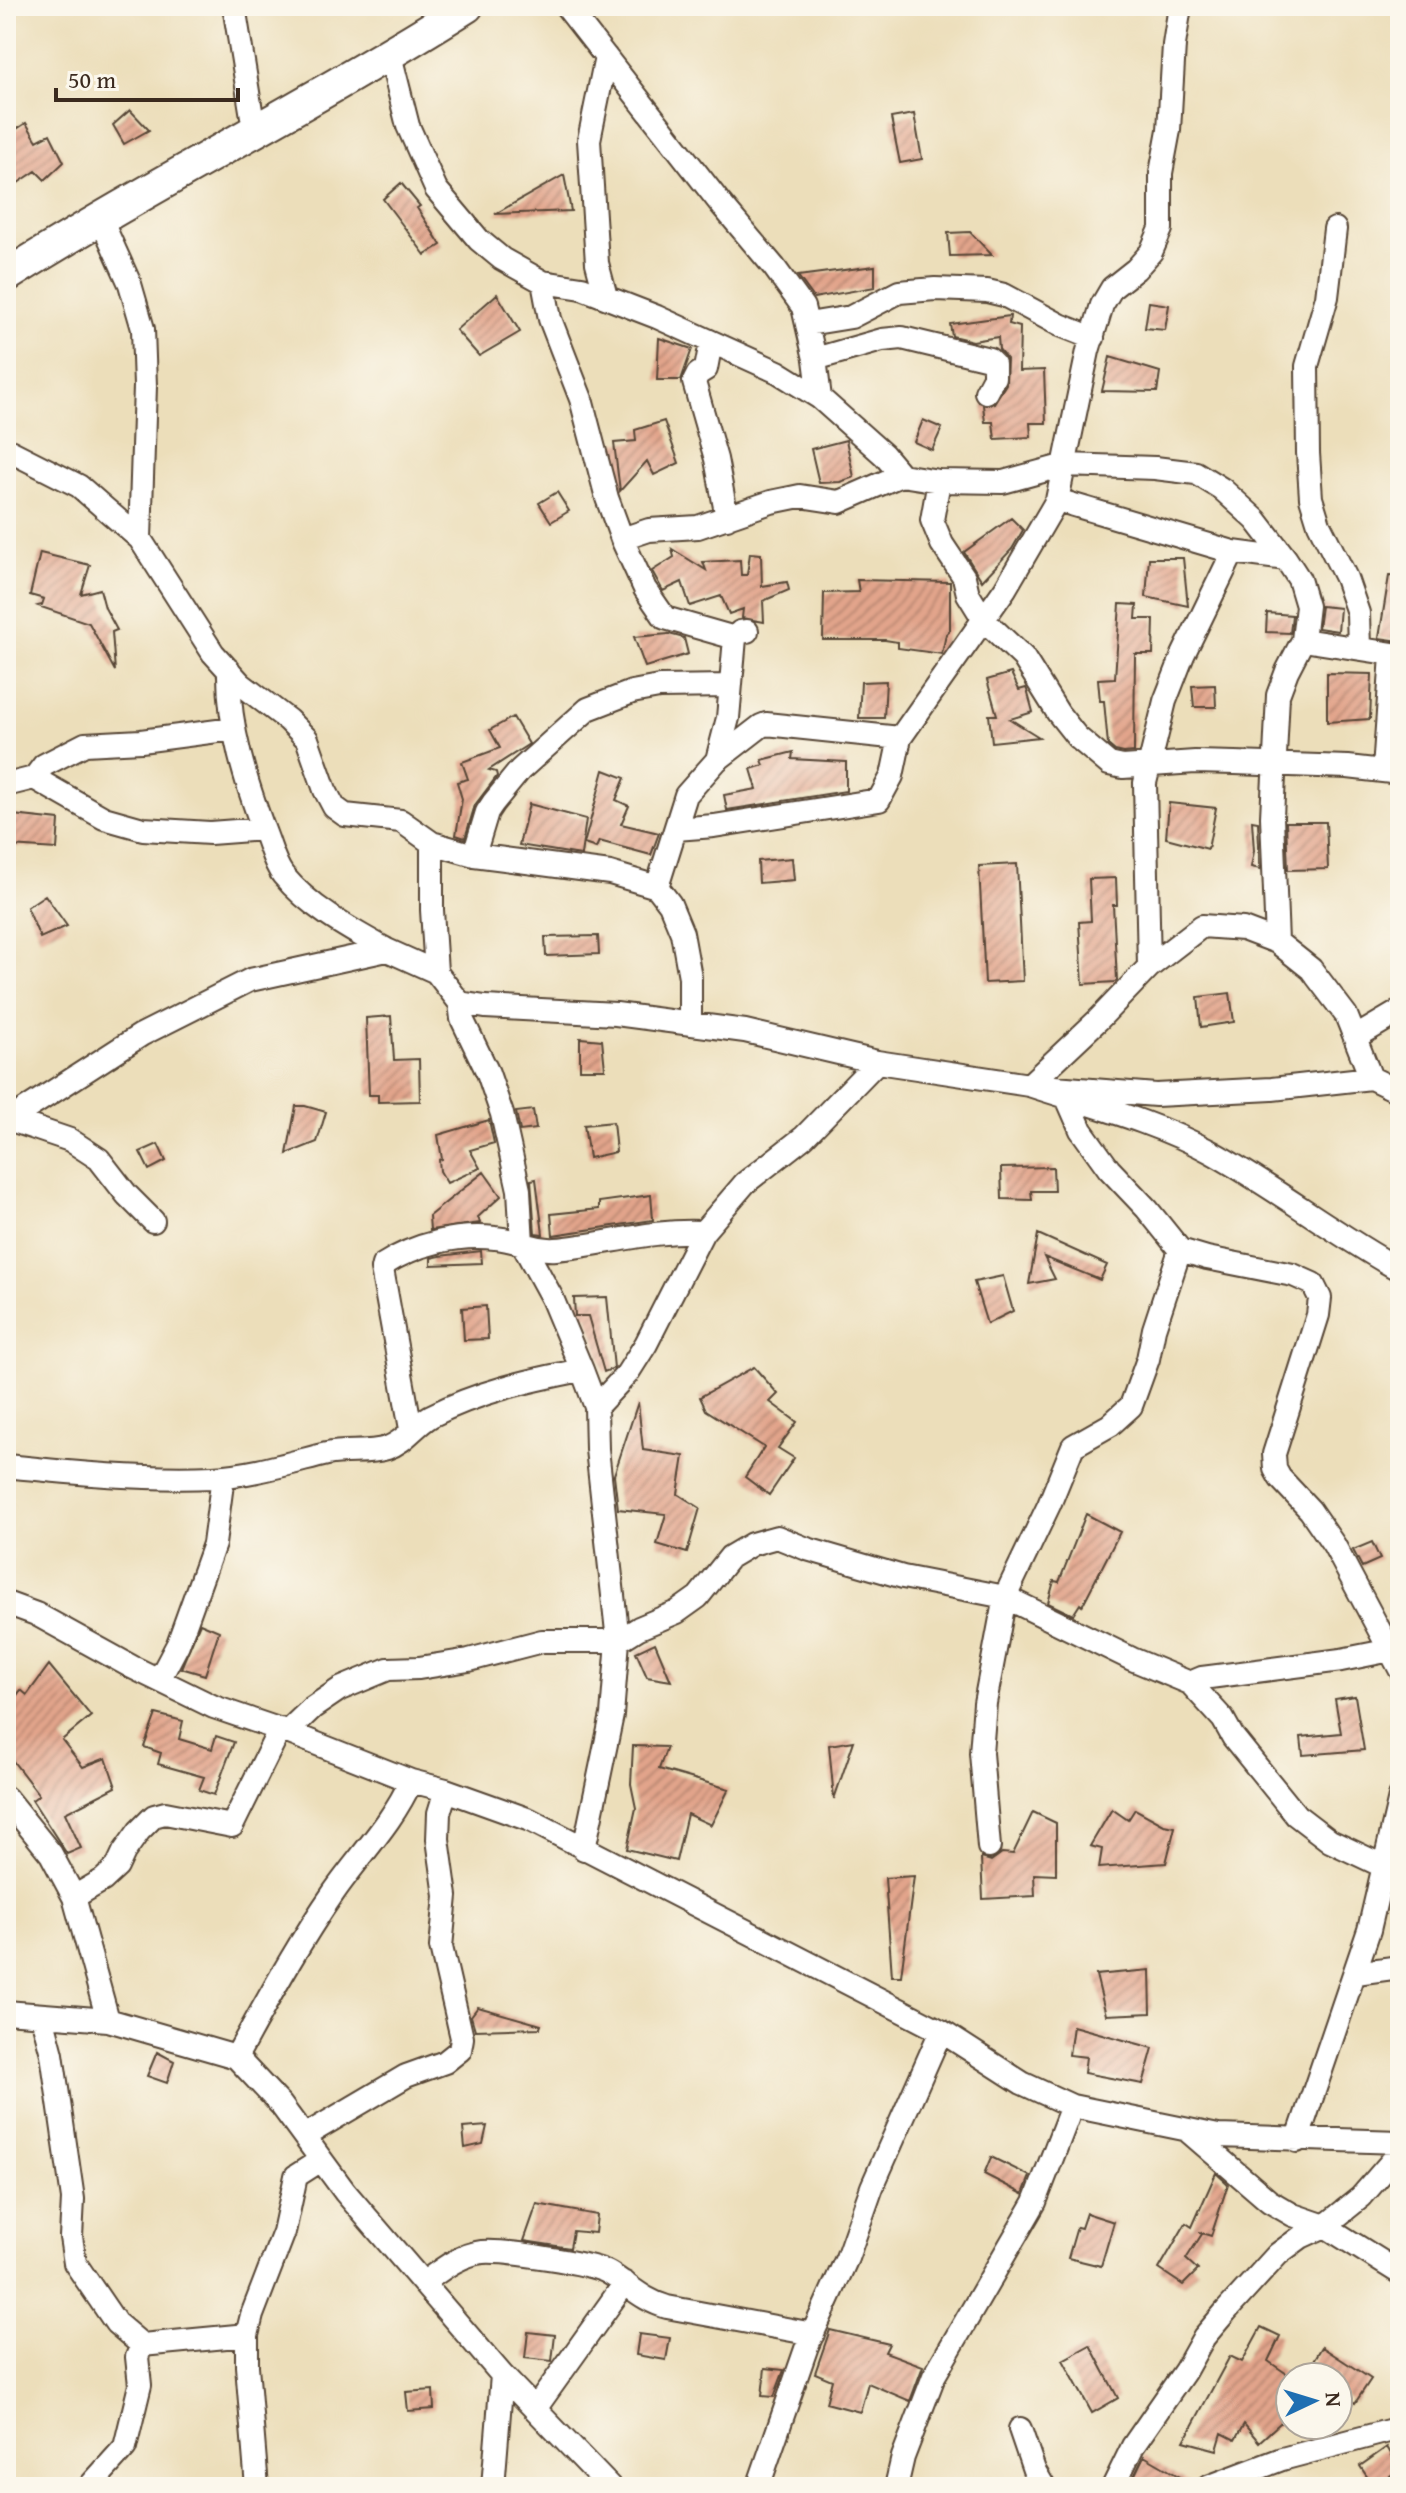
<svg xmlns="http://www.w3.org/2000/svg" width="1406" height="2493" viewBox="0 0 1406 2493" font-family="'Gentium Book Plus',serif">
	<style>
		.building { fill: url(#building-hatch) }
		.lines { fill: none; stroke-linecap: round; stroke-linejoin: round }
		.street-casing { stroke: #564535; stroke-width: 26 }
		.secondary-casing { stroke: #564535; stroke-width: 36 }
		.street { stroke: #fff; stroke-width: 22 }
		.secondary { stroke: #fff; stroke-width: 32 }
	</style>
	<defs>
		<pattern id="building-hatch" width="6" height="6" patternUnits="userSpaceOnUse" patternTransform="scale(2)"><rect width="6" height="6" fill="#e2a48b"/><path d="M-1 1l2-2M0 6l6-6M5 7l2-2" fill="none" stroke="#b88671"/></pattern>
	</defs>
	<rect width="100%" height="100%" fill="#fbf7ec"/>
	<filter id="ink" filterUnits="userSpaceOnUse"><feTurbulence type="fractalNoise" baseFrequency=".0125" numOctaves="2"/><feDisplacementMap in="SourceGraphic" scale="16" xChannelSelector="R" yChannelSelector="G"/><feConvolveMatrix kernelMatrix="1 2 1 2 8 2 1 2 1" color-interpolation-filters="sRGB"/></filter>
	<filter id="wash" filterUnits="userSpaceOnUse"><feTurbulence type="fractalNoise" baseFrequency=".006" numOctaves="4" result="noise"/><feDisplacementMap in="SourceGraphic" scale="32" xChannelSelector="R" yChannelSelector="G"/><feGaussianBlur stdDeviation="1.8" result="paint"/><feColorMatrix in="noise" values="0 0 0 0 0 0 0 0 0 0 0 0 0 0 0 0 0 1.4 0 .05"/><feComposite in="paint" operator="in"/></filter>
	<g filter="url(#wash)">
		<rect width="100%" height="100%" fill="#ecdeba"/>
		<g id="blocks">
			<!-- building -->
			<path class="building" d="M130 110 149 130 124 144 113 125Z
				M914 114 922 159 900 163 891 118Z
				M26 123 37 141 50 134 64 162 45 180 36 171 6 191V136Z
				M564 175 571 211 495 214Z
				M401 183 420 206 417 208 441 245 425 255 383 199Z
				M970 232 992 255 950 256 948 233Z
				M875 266V287L814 298 798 276Z
				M497 294 520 332 479 356 456 330Z
				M1149 302 1169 305 1165 330 1145 328Z
				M1010 316 1009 324 1020 327 1019 371 1044 370 1046 423H1030L1031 437 995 439 993 422H985L983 405 994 403 1006 384 1007 359 999 349 998 337 973 341 952 336 950 324Z
				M659 338 692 349 681 380H657Z
				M1110 357 1160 372 1157 392 1102 391Z
				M923 420 942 428 932 450 914 442Z
				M664 421 679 463 654 475 647 461 620 491 614 443 636 441 635 430Z
				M846 440 854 477 840 482 819 483 811 449Z
				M557 492 569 511 551 522 539 503Z
				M1011 518 1023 530 1012 549 982 581 964 552Z
				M672 549 706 570 703 562 740 560 741 575H747L750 553 761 554 762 586 787 582 789 590 763 601 764 622 742 618 743 609 729 614 721 596 690 606 682 582 663 591 652 571 674 557Z
				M40 553 90 565 81 594 100 589 105 608 117 630 112 632 115 671 89 623 38 606 42 605 44 599 30 595Z
				M1149 558H1183L1188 606 1146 597Z
				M1389 576 1400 577V641L1379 638Z
				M857 580 950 582V630L946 634 942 654 898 648V642L885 640H823L824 593 859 592Z
				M1120 604 1137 605 1136 619H1154L1153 654H1135L1134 752 1124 753 1115 751 1108 745 1104 701H1100L1098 679 1115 678Z
				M1321 606 1340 608 1338 631 1318 628Z
				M1267 613 1292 615 1290 633 1266 632Z
				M669 634 684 638 688 654 645 667 634 637Z
				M1011 673 1019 690 1026 688 1027 690 1033 712 1010 719 1039 737 992 742 989 715H997L987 680Z
				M1327 673 1372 674 1370 719 1327 722Z
				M886 681 884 718H859L861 682Z
				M1215 685 1216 707H1194L1192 686Z
				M513 717 529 744 489 770 496 772 497 776 475 805 465 838 456 835 462 799 457 782 468 779 462 762 500 748 490 730Z
				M793 752 792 759 846 762V791L727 810 724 795 757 789 751 769 764 765 762 760Z
				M604 770 625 778 616 800 629 806 621 824 659 833 651 855 599 841 596 848 584 844Z
				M1169 803 1216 808 1208 849 1166 838Z
				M529 804 586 819 581 855 519 845Z
				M13 815 59 820 57 849 10 846Z
				M1252 821 1258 822 1260 869 1251 867 1254 851Z
				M1286 822H1326L1328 869 1288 870Z
				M792 858 794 880 759 883 758 861Z
				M1017 864 1023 981 985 983 979 866Z
				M1116 878 1117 905H1113L1117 980 1115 982 1083 984 1079 922 1091 921 1089 879Z
				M45 895 67 926 40 938 27 907Z
				M598 936 599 954 546 956 545 937Z
				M1230 993 1234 1022 1201 1027 1198 997Z
				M391 1016 394 1060 419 1059 420 1101 378 1102V1095H369L366 1018Z
				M580 1038 602 1040 605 1069H580Z
				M296 1106H305L326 1112 317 1142 287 1154Z
				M533 1110 536 1129 520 1131 516 1112Z
				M489 1120 494 1143 470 1150 480 1168 447 1183 440 1171 439 1160 442 1159 438 1135Z
				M613 1122 616 1152 589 1158 584 1125Z
				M158 1144 166 1161 149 1170 140 1152Z
				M1053 1167 1054 1191H1031L1032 1200 1002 1199 1001 1168Z
				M484 1172 501 1196 478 1217 480 1223 430 1230 429 1216Z
				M536 1179 543 1234 535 1233 531 1180Z
				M651 1195 653 1220 553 1235 551 1214 599 1209V1202Z
				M1038 1234 1107 1265 1100 1280 1044 1257 1055 1279 1029 1284Z
				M481 1251 482 1263 431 1265V1258L440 1256Z
				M1003 1276 1013 1311 987 1324 974 1282Z
				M607 1297 614 1368 604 1372 588 1316H575L574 1298Z
				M486 1306 488 1339 464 1340 462 1308Z
				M754 1367 778 1394 770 1402 797 1422 778 1448 794 1458 769 1495 745 1477 764 1447 706 1410 700 1397Z
				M638 1402 643 1450 684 1456 678 1494 700 1508 687 1553 657 1544 666 1514 618 1509 614 1475Z
				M1086 1514 1120 1532 1082 1606 1080 1604 1073 1615 1048 1603 1054 1581 1059 1582Z
				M1372 1542 1380 1559 1362 1567 1353 1550Z
				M200 1623 219 1631 205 1675 181 1668Z
				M655 1643 671 1681 647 1677 636 1652Z
				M49 1665 91 1716 62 1740 83 1767 106 1758 116 1787 65 1813 81 1848 67 1854 32 1800 39 1795 6 1752V1741L15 1733 6 1724V1709L21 1690 27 1695Z
				M1355 1696 1364 1750 1303 1755 1301 1737 1341 1733 1335 1699Z
				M156 1714 183 1721 179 1739 212 1749 216 1736 234 1742 214 1795 199 1790 204 1777 158 1764 161 1753 144 1747Z
				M854 1741 834 1799 829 1745Z
				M633 1746 667 1747 659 1769 729 1789 711 1825 687 1814 676 1861 627 1849 636 1808 631 1784Z
				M1112 1809 1128 1820 1135 1809 1164 1825 1175 1827 1166 1863 1099 1868 1102 1849 1090 1846Z
				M1033 1812 1056 1823V1875L1034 1874 1035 1896 983 1899 981 1858 991 1861 1002 1853 1013 1854Z
				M914 1876 901 1976H892L885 1878Z
				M1150 1970 1151 2013 1106 2015 1096 1975Z
				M478 2007 541 2025 540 2028 475 2030 471 2016Z
				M1073 2026 1153 2048 1143 2084 1084 2073 1086 2057 1069 2055Z
				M157 2052 174 2061 167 2083 147 2076Z
				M487 2126 483 2144 465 2148 463 2128Z
				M991 2157 1030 2176 1023 2194 984 2174Z
				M1216 2173 1228 2184 1211 2236 1199 2232 1202 2234 1186 2259 1198 2270 1183 2285 1159 2269 1186 2223 1192 2227Z
				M537 2204 597 2215 595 2233 573 2231 570 2248 524 2241Z
				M1086 2213 1114 2222 1101 2266 1068 2258 1077 2227 1081 2228Z
				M1261 2327 1280 2336 1268 2361 1290 2376V2414L1259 2442 1244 2424 1235 2440 1222 2433 1217 2450 1184 2441 1230 2356 1242 2362Z
				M830 2330 889 2344 885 2352 923 2366 910 2401 868 2383 860 2412 826 2403 832 2380 815 2373Z
				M528 2332 555 2335 552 2361 525 2358Z
				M639 2334 670 2338 666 2360 636 2355Z
				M1090 2345 1118 2398 1092 2413 1063 2360Z
				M1322 2347 1371 2379 1355 2403 1338 2391V2377H1304Z
				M765 2368 784 2370 774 2397 762 2396Z
				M433 2390 434 2409 408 2411 406 2392Z
				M1387 2447 1400 2469 1374 2487 1360 2466Z
				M1144 2456 1194 2485V2487H1129Z"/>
		</g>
	</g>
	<g filter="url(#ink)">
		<use href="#blocks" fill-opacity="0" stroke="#564535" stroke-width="2"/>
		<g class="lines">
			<defs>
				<path id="street" d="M234 6 254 129
					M566 6 720 203 774 267 803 307 815 359 820 398
					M390 55 408 126 436 189 479 240 502 259 543 282 582 288 657 317 778 372 820 398 884 455 901 475 939 481 1003 482 1065 465 1155 468 1196 473 1222 489 1256 520 1286 559 1299 579 1307 606 1303 640 1287 671 1278 695 1272 817 1277 942
					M606 57 589 140 597 263 606 297
					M98 219 107 233 130 284 143 329 145 386 140 539
					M1335 229 1327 297 1307 366 1308 453 1311 498 1319 524 1346 578 1358 613 1359 648
					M543 282 550 319 581 399 607 498 622 539 645 589 665 618 735 638
					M808 324 851 317 899 292 935 289 987 291 1004 295 1060 325 1093 338
					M711 342 706 369 698 374 694 382 716 459 727 518
					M815 359 882 340 902 338 989 359 994 364V377L986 392
					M6 449 79 486 140 539 213 653 241 684 288 720 307 739 325 790 334 807 345 815 401 821 432 843 474 855 610 873 657 887 670 904 682 933 690 977V1024
					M939 481 932 520 942 544 964 577 968 594 984 620 1023 657 1058 713 1077 737 1109 764 1123 767 1195 762 1235 763 1348 767 1400 773
					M1057 500 1233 552 1286 559
					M622 539 649 530 698 527 771 502 800 496 839 502 901 475
					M1303 640 1400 655
					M229 670C228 727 246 783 266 836 271 849 275 865 283 875 310 908 351 930 387 950
					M717 760 728 718 735 638 740 632 747 631
					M1384 770 1392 655
					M34 778 104 818 143 829 210 833 263 829
					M6 785 34 778 44 765 85 744 141 741 233 729
					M676 829 714 826 879 800 892 776 900 738 1005 589 1057 500 1088 351 1102 305 1112 288 1136 269 1151 252 1161 229V173L1169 130 1174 45 1180 6
					M432 843V910L436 972
					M474 855 487 812 493 803 520 770 588 709 632 692 659 687 729 686
					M657 887 686 795 717 760 761 726 766 724 900 738
					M1149 967 1145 783 1165 701 1183 655 1233 552
					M460 1003 462 1019 488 1073 502 1114 519 1190 522 1243 552 1298 582 1370
					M1356 1037 1400 1011
					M1371 1078 1346 1015 1311 969 1277 942 1243 929 1202 926 1149 967 1098 1020 1029 1085C1090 1105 1156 1122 1213 1153 1277 1189 1335 1234 1400 1270
					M1067 1098 1081 1130 1109 1169 1147 1209 1180 1250 1207 1258 1293 1275 1313 1284 1320 1298 1318 1315 1274 1454 1275 1469 1280 1478 1310 1510 1334 1545 1400 1669
					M6 1114 11 1120 70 1140 99 1159 127 1195 153 1221
					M6 1122 141 1035 250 980 387 950 436 972 460 1003 485 1007 616 1014 745 1031 877 1062 1029 1085 1156 1095 1272 1089 1371 1078 1400 1092
					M596 1407 627 1374 646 1344 703 1232 745 1183 804 1137 877 1062
					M411 1429 382 1269 383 1265C415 1244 457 1234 495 1238 515 1239 536 1251 556 1249 605 1245 653 1229 703 1232
					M6 1466C73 1473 146 1480 213 1477 251 1475 290 1463 327 1454 346 1450 368 1454 387 1448 405 1442 414 1426 431 1416 478 1392 530 1380 582 1370L596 1407 597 1449 618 1641 612 1715 584 1849
					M6 1603 36 1614 132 1667 214 1707 287 1732 411 1781 446 1790 530 1820 941 2031 1022 2083 1072 2106 1218 2136 1400 2142
					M159 1680 178 1644 214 1544 223 1476
					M1190 1683 1202 1678 1341 1660 1391 1650
					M287 1732 312 1708 340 1689 388 1669 419 1668 469 1660 542 1641H618L639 1628 677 1612 698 1597 730 1557 752 1544 777 1537 807 1549 903 1577 1005 1597 1132 1659 1190 1683 1223 1719 1233 1737 1296 1815 1330 1841 1383 1866
					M6 1798 51 1854 74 1897 108 2020
					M989 1847 981 1753 985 1703 1005 1597 1049 1505 1073 1446 1110 1425 1131 1406 1148 1359 1154 1329 1180 1250
					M74 1897 103 1880 117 1867 124 1852 139 1831 154 1816 165 1813 232 1826 280 1729
					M1356 1973 1400 1967
					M6 2012 108 2020 236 2057 281 2105 345 2192 502 2375 610 2487
					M42 2016 52 2054 73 2199 71 2237 75 2263 116 2323 142 2345
					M236 2057C267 2001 297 1945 334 1892 359 1856 393 1822 411 1781
					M1189 2132 1269 2201 1293 2215 1325 2226 1400 2273
					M306 2135 406 2076 445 2062 460 2050 462 2038 441 1947 446 1896 438 1839 439 1813 446 1790
					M1297 2141 1369 1930 1400 1797
					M423 2283C441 2270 459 2255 482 2252 502 2250 593 2263 609 2273 629 2285 644 2301 667 2307L813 2334
					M535 2409 625 2283
					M1020 2429 1034 2470 1044 2487
					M89 2487 125 2447 140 2385 137 2357 142 2345 247 2335
					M257 2487 247 2366V2335L252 2315 284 2232 296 2176 321 2160
					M493 2487 502 2375
					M758 2487 807 2346 847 2258 872 2187 941 2031
					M896 2487 903 2457 934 2376 1035 2202 1072 2106
					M1113 2487 1133 2446 1185 2371 1204 2337 1226 2311 1278 2254 1301 2237 1325 2226 1361 2197 1400 2152
					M1208 2487 1282 2459 1400 2428"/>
				<path id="secondary" d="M6 276C157 181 317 101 467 6"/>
			</defs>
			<!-- street casing -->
			<use href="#street" class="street-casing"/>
			<!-- secondary casing -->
			<use href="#secondary" class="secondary-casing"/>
			<!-- street -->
			<use href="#street" class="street"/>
			<!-- secondary -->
			<use href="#secondary" class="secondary"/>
		</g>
	</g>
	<!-- margin -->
	<rect width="1406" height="2493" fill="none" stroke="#fbf7ec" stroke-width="32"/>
	<!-- north arrow -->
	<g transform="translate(1314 2401) rotate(86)"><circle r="38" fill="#fbf7ec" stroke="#aea59a" stroke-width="2"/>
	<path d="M0-6L14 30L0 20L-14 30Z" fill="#1f6fb2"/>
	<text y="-12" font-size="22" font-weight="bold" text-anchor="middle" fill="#3b2a1e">N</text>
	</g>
	<!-- scale -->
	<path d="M56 88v12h182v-12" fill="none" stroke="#3b2a1e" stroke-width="4"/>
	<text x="68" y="88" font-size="24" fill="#3b2a1e" stroke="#fbf7ec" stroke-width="6" paint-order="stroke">50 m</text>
</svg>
